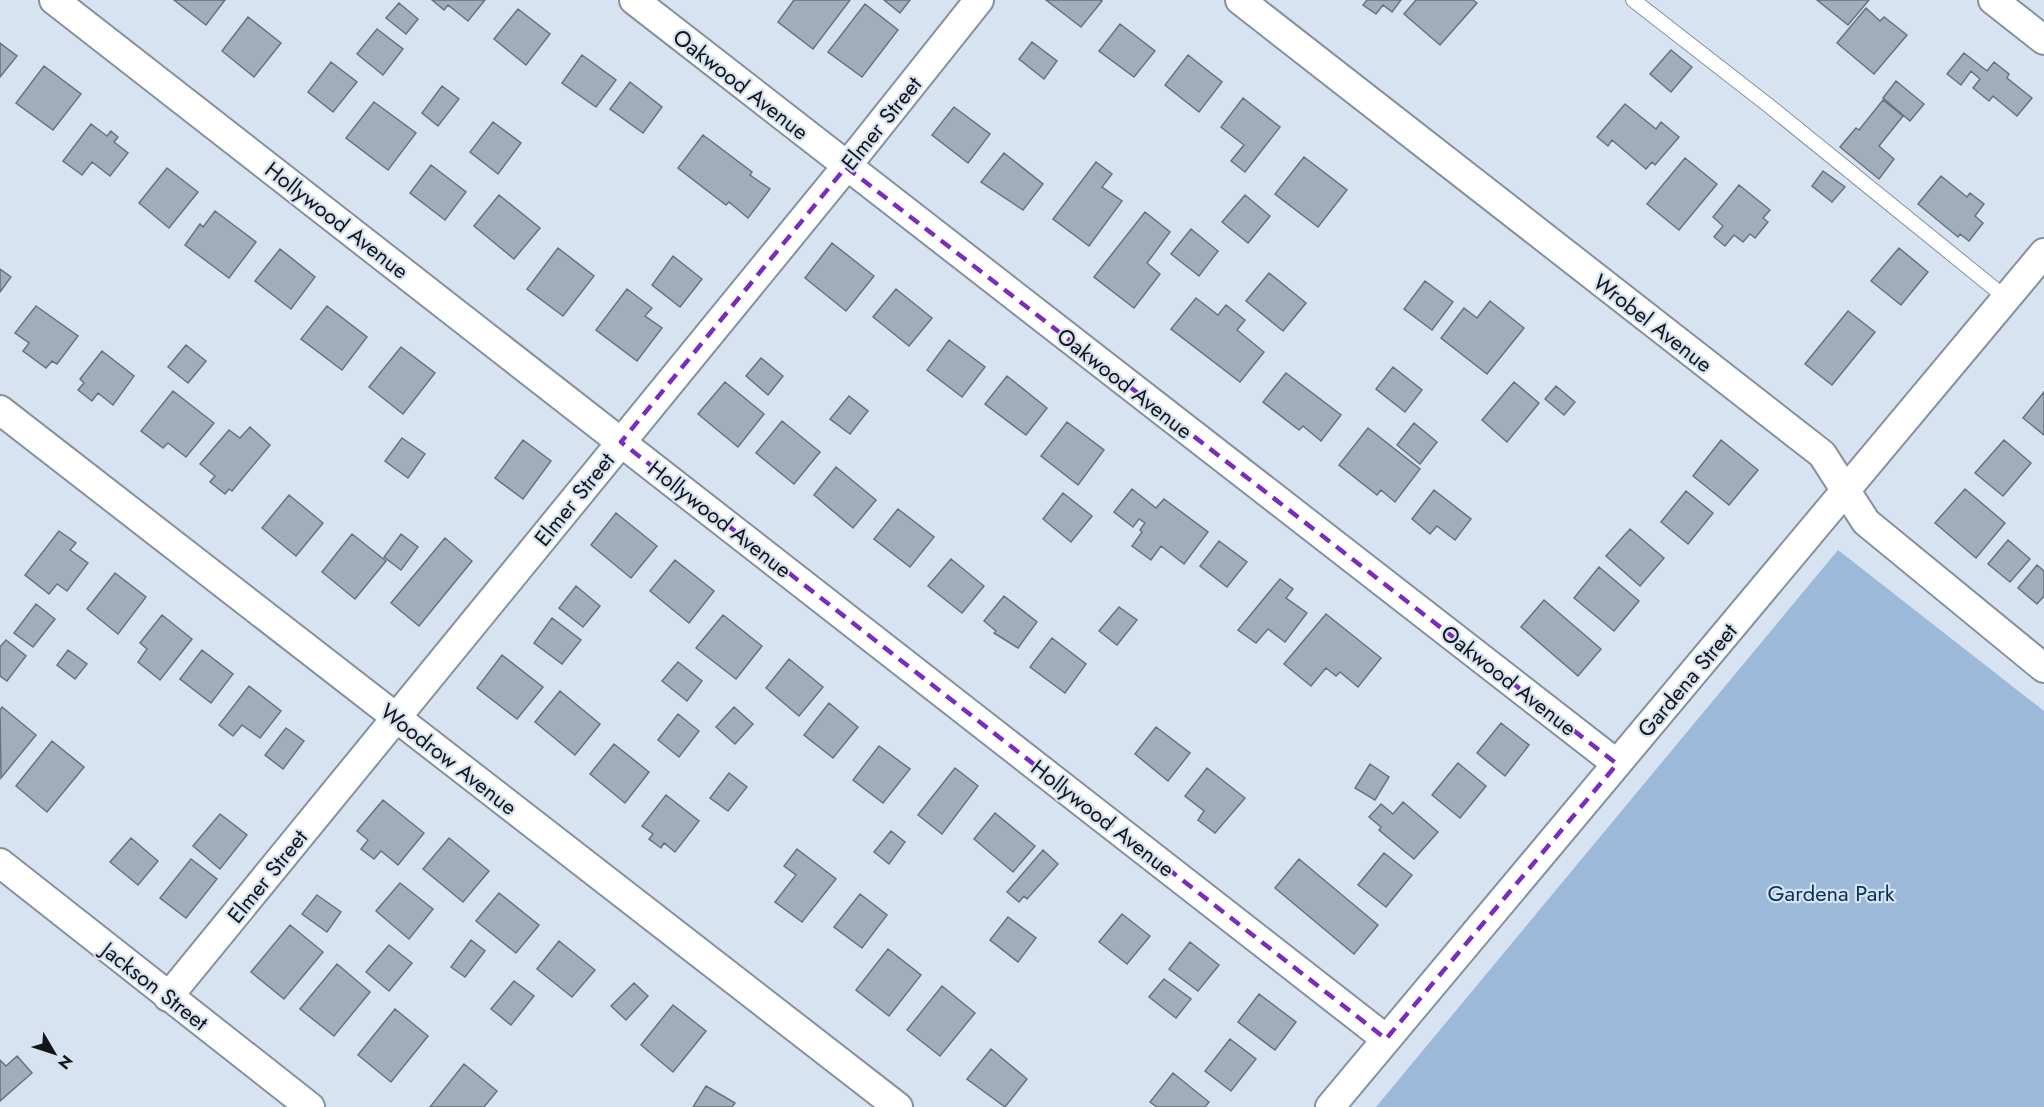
<svg xmlns="http://www.w3.org/2000/svg" width="2044" height="1107" viewBox="0 0 2044 1107" font-family="Jost,sans-serif">
	<style>
		.green { fill: #9cb9da }
		.building { fill: #a1adba; stroke: #68737f; stroke-width: 1.5 }
		.lines { fill: none; stroke-linecap: round; stroke-linejoin: round }
		.lane-casing { stroke: #86919e; stroke-width: 16 }
		.street-casing { stroke: #86919e; stroke-width: 32 }
		.lane { stroke: #fff; stroke-width: 14 }
		.street { stroke: #fff; stroke-width: 28 }
		.marked { fill: none; stroke: #7b2cbf; stroke-width: 4.5; stroke-dasharray: 12 8; stroke-linejoin: round }
		.labels { text-anchor: middle; dominant-baseline: central; stroke-width: 4.5; stroke-linejoin: round; paint-order: stroke }
		.street-label { font-size: 22px; fill: #12161b; stroke: #d7e3f0 }
		.park-label { font-size: 22px; fill: #05315a; stroke: #d7e3f0 }
	</style>
	<rect width="100%" height="100%" fill="#d7e3f0"/>
	<!-- green -->
	<path class="green" d="M1838 550 2044 711V1107H1376Z"/>
	<!-- building -->
	<path class="building" d="M174 0H225L206 25Z
		M432 0H485L468 21 448 5 444 10Z
		M794 0H850L813 49 778 22Z
		M884 0H910L900 13Z
		M1046 0H1100L1102 1 1081 27Z
		M1367 0H1401L1392 12 1383 5 1376 14 1363 5Z
		M1416 0H1473L1477 3 1440 45 1404 14Z
		M1817 0H1869L1848 25Z
		M399 3 418 19 406 34 386 18Z
		M865 4 898 30 862 77 828 52Z
		M1866 8 1880 21 1884 17 1907 35 1874 74 1837 43Z
		M518 9 550 34 526 65 494 39Z
		M248 17 281 43 254 77 222 51Z
		M1120 24 1155 51 1134 77 1099 51Z
		M377 29 403 49 383 75 357 54Z
		M1032 42 1057 61 1044 79 1019 59Z
		M0 43 17 56 0 77Z
		M1671 50 1692 67 1671 92 1650 74Z
		M1964 53 1987 71 1994 62 2009 74 2007 78 2032 98 2017 116 1993 96 1989 101 1973 88 1980 79 1971 71 1961 85 1947 74Z
		M582 55 616 80 596 107 562 83Z
		M1188 55 1222 82 1199 112 1165 85Z
		M331 62 357 82 333 112 308 92Z
		M44 66 81 94 53 130 16 103Z
		M1896 81 1924 104 1910 121 1883 98Z
		M630 82 662 107 643 133 610 109Z
		M442 86 459 99 438 126 422 113Z
		M1243 98 1280 127 1245 172 1231 161 1244 145 1221 127Z
		M1883 100 1903 116 1879 146 1894 159 1879 179 1840 147 1856 128 1859 130Z
		M374 102 416 133 388 170 346 138Z
		M1625 104 1656 129 1661 122 1679 137 1655 165 1652 162 1646 169 1612 140 1608 146 1597 137Z
		M954 107 990 134 968 163 932 135Z
		M493 122 521 143 498 174 470 152Z
		M91 124 107 136 111 131 118 137 114 142 128 153 110 176 92 162 82 175 63 161Z
		M703 135 752 172 750 175 770 189 748 218 729 202 726 205 678 168Z
		M1004 153 1043 184 1023 210 981 182Z
		M1304 157 1347 190 1318 227 1275 194Z
		M1685 158 1717 184 1679 230 1647 204Z
		M1096 162 1112 174 1102 187 1122 201 1089 246 1053 219Z
		M431 165 466 192 445 220 410 193Z
		M167 168 198 192 169 228 139 203Z
		M1823 171 1845 187 1832 202 1812 186Z
		M1941 176 1967 197 1970 193 1984 204 1975 216 1983 223 1969 241 1960 234 1958 237 1918 204Z
		M1739 185 1770 210 1763 218 1768 222 1755 238 1750 234 1743 242 1734 235 1725 246 1714 237 1723 226 1713 217Z
		M499 195 540 228 514 259 474 226Z
		M1245 195 1270 216 1248 243 1222 222Z
		M215 211 256 242 229 278 185 245 200 224 203 227Z
		M1145 212 1170 232 1147 263 1160 274 1134 308 1094 277Z
		M1191 229 1218 251 1199 276 1171 254Z
		M832 243 874 276 846 311 805 278Z
		M558 248 594 276 563 316 527 289Z
		M1899 248 1928 272 1901 305 1871 281Z
		M280 249 315 277 291 309 255 281Z
		M673 256 702 279 680 307 652 285Z
		M0 269 11 277 0 292Z
		M1269 273 1306 303 1283 331 1246 301Z
		M1425 281 1453 302 1432 330 1404 309Z
		M627 289 652 308 645 316 662 328 637 361 596 330Z
		M896 289 932 318 909 346 873 317Z
		M1196 298 1218 315 1226 305 1245 320 1237 330 1264 352 1240 382 1171 329Z
		M1490 301 1524 328 1487 374 1441 338 1464 308 1477 318Z
		M36 306 78 336 57 364 52 361 46 368 23 351 29 343 15 333Z
		M327 306 367 337 342 370 301 339Z
		M1848 311 1875 332 1832 385 1805 364Z
		M949 340 985 367 962 397 927 370Z
		M186 345 206 361 188 383 168 367Z
		M401 347 435 373 403 414 369 387Z
		M102 351 134 376 113 405 98 393 92 401 78 390 84 383 80 379Z
		M761 358 783 376 768 395 746 376Z
		M1393 367 1422 390 1405 412 1376 389Z
		M1286 373 1341 415 1321 441 1303 426 1299 430 1263 402Z
		M1007 376 1047 408 1026 435 985 404Z
		M725 382 764 414 738 447 698 414Z
		M1514 382 1539 403 1507 442 1482 420Z
		M1556 386 1575 402 1564 415 1545 399Z
		M173 391 214 423 186 457 168 443 163 448 141 431Z
		M2044 392V435L2023 418Z
		M849 396 868 411 850 434 830 419Z
		M782 421 820 452 794 484 756 453Z
		M1067 422 1104 450 1078 485 1041 456Z
		M1414 423 1437 442 1420 464 1397 445Z
		M250 427 270 445 232 491 229 489 225 494 210 482 215 476 200 464 229 430 240 438Z
		M1368 428 1420 469 1395 502 1381 490 1377 495 1339 465Z
		M402 438 425 454 408 478 385 461Z
		M523 440 551 461 523 499 495 478Z
		M1721 440 1758 470 1729 505 1693 476Z
		M2004 440 2031 463 2003 496 1975 473Z
		M836 467 876 500 853 528 814 495Z
		M1132 489 1156 508 1164 499 1208 532 1184 564 1161 546 1151 560 1132 546 1142 532 1140 530 1145 523 1139 519 1133 527 1114 512Z
		M1965 489 2005 523 1976 558 1935 523Z
		M1434 490 1471 519 1455 540 1437 526 1430 534 1412 519Z
		M1686 491 1713 513 1688 544 1661 522Z
		M1063 493 1092 516 1071 542 1043 519Z
		M289 495 323 523 296 556 262 528Z
		M898 509 934 537 910 567 874 539Z
		M616 513 657 546 631 578 591 545Z
		M1630 529 1664 558 1640 586 1606 556Z
		M59 531 76 543 70 550 88 563 67 591 57 584 49 594 25 575Z
		M352 534 386 561 355 599 322 572Z
		M401 534 418 547 401 570 384 557Z
		M445 538 472 561 419 626 391 603Z
		M2008 540 2030 559 2010 582 1988 564Z
		M1219 541 1247 562 1227 587 1200 566Z
		M951 559 984 586 962 613 928 586Z
		M675 560 714 591 689 623 650 591Z
		M2037 565 2044 571V596L2037 604 2018 588Z
		M1599 567 1639 601 1614 631 1574 598Z
		M115 573 146 597 118 634 87 609Z
		M1280 579 1293 589 1286 598 1307 613 1285 642 1268 629 1256 643 1238 630Z
		M576 586 600 606 583 627 559 608Z
		M1004 596 1037 622 1018 648 994 633 996 631 984 621Z
		M1544 600 1601 649 1578 676 1521 627Z
		M36 604 55 619 33 647 14 633Z
		M1119 607 1137 620 1117 645 1099 631Z
		M1326 614 1381 658 1358 687 1340 672 1336 676 1326 668 1311 686 1284 664Z
		M162 615 192 639 160 680 138 662 147 649 140 643Z
		M723 615 762 646 736 679 696 648Z
		M552 618 581 640 562 664 534 643Z
		M1052 638 1086 664 1065 693 1030 667Z
		M6 640 26 656 7 681 0 676V647Z
		M68 650 87 664 75 679 57 665Z
		M202 650 233 674 211 703 180 679Z
		M502 655 543 687 517 719 477 688Z
		M789 659 823 687 799 716 766 688Z
		M678 662 702 681 687 701 662 681Z
		M249 686 281 711 260 738 242 725 233 736 219 725Z
		M560 691 600 724 575 755 535 722Z
		M829 703 858 727 833 758 804 735Z
		M2 707 36 735 1 778 0 710Z
		M734 707 753 724 735 744 716 727Z
		M678 714 699 731 679 757 658 740Z
		M1501 723 1529 745 1505 776 1477 753Z
		M1156 727 1190 753 1168 781 1135 754Z
		M286 728 304 741 283 769 265 755Z
		M52 741 84 767 47 812 16 786Z
		M614 744 649 772 625 803 590 774Z
		M879 746 910 769 883 803 853 780Z
		M1458 763 1486 786 1460 818 1432 795Z
		M1370 764 1389 777 1375 800 1355 788Z
		M955 768 978 786 942 834 918 815Z
		M1207 768 1245 798 1215 833 1198 820 1204 811 1185 796Z
		M729 773 747 787 728 811 710 798Z
		M666 795 699 821 675 852 664 843 661 848 649 839 653 834 642 826Z
		M383 800 424 833 398 865 381 851 374 859 361 849 368 840 357 831Z
		M1403 802 1438 832 1414 859 1379 830 1381 827 1369 817 1381 804 1393 814Z
		M995 813 1035 846 1013 872 974 839Z
		M220 814 247 835 220 869 193 846Z
		M891 831 905 842 889 864 874 852Z
		M131 838 158 861 138 885 110 862Z
		M449 838 489 871 463 902 423 869Z
		M797 849 836 879 802 922 775 902 796 875 784 866Z
		M1043 850 1058 864 1027 899 1024 896 1019 902 1007 892Z
		M1384 853 1412 875 1386 907 1358 885Z
		M191 859 217 879 186 918 160 898Z
		M1299 859 1378 925 1354 954 1275 888Z
		M400 883 433 909 409 939 376 911Z
		M499 893 539 925 516 953 476 921Z
		M860 894 887 915 862 948 834 927Z
		M317 895 341 912 327 932 302 914Z
		M1122 914 1150 936 1127 964 1099 942Z
		M1008 917 1036 938 1018 962 990 940Z
		M290 925 323 952 284 999 251 972Z
		M471 940 485 951 465 977 451 967Z
		M559 941 595 970 572 997 537 969Z
		M1190 942 1219 965 1198 991 1169 969Z
		M389 945 412 963 389 991 366 972Z
		M888 949 921 975 889 1016 856 990Z
		M337 964 370 992 334 1036 300 1009Z
		M1164 979 1191 999 1176 1018 1149 997Z
		M514 981 534 996 511 1025 491 1009Z
		M634 983 648 996 626 1020 611 1006Z
		M942 986 975 1013 940 1056 907 1030Z
		M1259 994 1296 1022 1275 1050 1238 1022Z
		M673 1005 706 1031 673 1072 641 1045Z
		M395 1009 428 1036 391 1082 358 1055Z
		M1230 1039 1256 1059 1231 1091 1205 1071Z
		M991 1049 1027 1079 1005 1107 967 1079Z
		M17 1056 32 1073 0 1101V1060L6 1066Z
		M464 1064 497 1091 484 1107H430Z
		M1173 1073 1209 1102 1205 1107H1157L1150 1102Z
		M706 1086 735 1103 732 1107H693Z"/>
	<g class="lines">
		<defs>
			<path id="lane" d="M1633 0 1768 105 2006 298"/>
			<path id="street" d="M54 0 1386 1039
				M634 0 1617 764
				M1240 0 1822 454 1866 522 2044 668
				M1993 0 2044 40
				M0 410 898 1107
				M0 863 310 1107
				M168 997 846 167 979 0
				M1330 1107 2044 253"/>
		</defs>
		<!-- lane casing -->
		<use href="#lane" class="lane-casing"/>
		<!-- street casing -->
		<use href="#street" class="street-casing"/>
		<!-- lane -->
		<use href="#lane" class="lane"/>
		<!-- street -->
		<use href="#street" class="street"/>
	</g>
	<!-- marked area -->
	<path class="marked" d="M846 167 1617 764 1386 1039 621 442Z"/>
	<g class="labels">
		<!-- street labels -->
		<g class="street-label">
			<text transform="translate(741 84) rotate(38)">Oakwood Avenue</text>
			<text transform="translate(881 123) rotate(-51)">Elmer Street</text>
			<text transform="translate(337 220) rotate(38)">Hollywood Avenue</text>
			<text transform="translate(1653 323) rotate(38)">Wrobel Avenue</text>
			<text transform="translate(1125 383) rotate(38)">Oakwood Avenue</text>
			<text transform="translate(574 499) rotate(-51)">Elmer Street</text>
			<text transform="translate(720 519) rotate(38)">Hollywood Avenue</text>
			<text transform="translate(1509 680) rotate(38)">Oakwood Avenue</text>
			<text transform="translate(1687 680) rotate(-50)">Gardena Street</text>
			<text transform="translate(449 759) rotate(38)">Woodrow Avenue</text>
			<text transform="translate(1103 818) rotate(38)">Hollywood Avenue</text>
			<text transform="translate(267 876) rotate(-51)">Elmer Street</text>
			<text transform="translate(155 986) rotate(38)">Jackson Street</text>
		</g>
		<!-- park labels -->
		<g class="park-label">
			<text x="1831" y="893">Gardena Park</text>
		</g>
	</g>
	<!-- north arrow -->
	<g transform="translate(54 1053) rotate(129)" stroke="#d7e3f0" stroke-width="4.5" paint-order="stroke">
	<path d="M0-4.5L10 22L0 15L-10 22Z" fill="#12161b"/>
	<text y="-9" font-size="16" font-weight="bold" text-anchor="middle" fill="#12161b">N</text>
	</g>
</svg>
